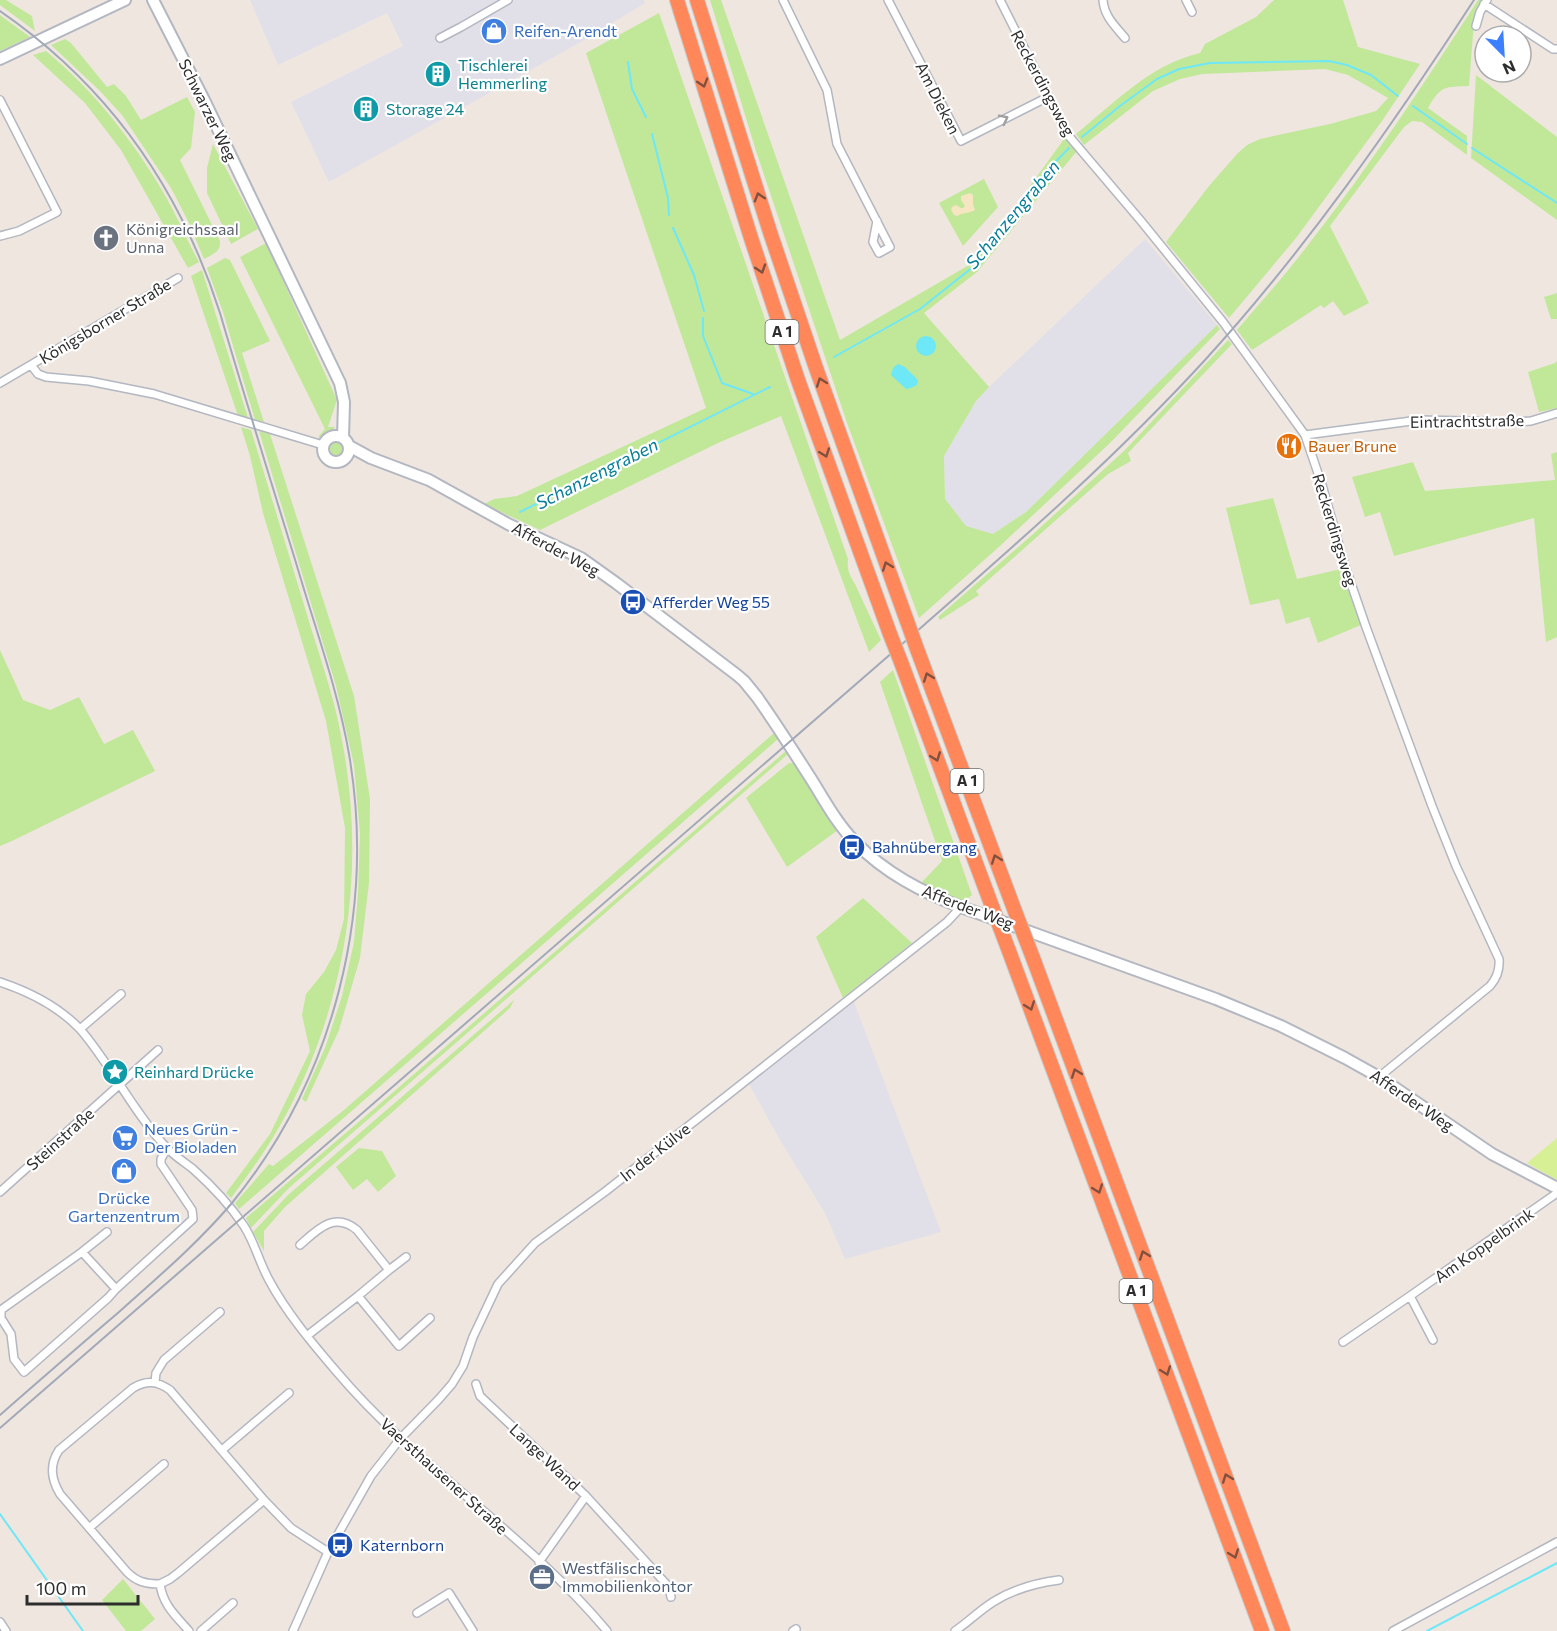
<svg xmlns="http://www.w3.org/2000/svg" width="1557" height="1631" font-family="Commissioner,sans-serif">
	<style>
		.industrial { fill: #e1e0e8 }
		.green { fill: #c1e899 }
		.sand { fill: #f5e5c1 }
		.pitch { fill: #d8f095 }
		.water { fill: #6ee7f6 }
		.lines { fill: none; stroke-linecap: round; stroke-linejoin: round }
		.stream { stroke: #6ee7f6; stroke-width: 2 }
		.street-casing { stroke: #b3b7c1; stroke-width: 10 }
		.secondary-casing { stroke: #b3b7c1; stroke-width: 14 }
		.highway-casing { stroke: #c8c8c8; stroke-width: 16 }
		.street { stroke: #fff; stroke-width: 7 }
		.secondary { stroke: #fff; stroke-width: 10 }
		.highway { stroke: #ff875a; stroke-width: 14 }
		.rail { stroke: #a1a8b8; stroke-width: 2 }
		.highway-bridge-casing { stroke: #c8c8c8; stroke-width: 16; stroke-linecap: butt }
		.highway-bridge { stroke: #ff875a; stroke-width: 14 }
		.oneway { stroke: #81513f }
		.oneway2 { stroke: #a0a0a0 }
		.labels { text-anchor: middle; stroke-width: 4.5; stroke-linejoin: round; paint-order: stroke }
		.shield { fill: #fff; stroke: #6c6c6c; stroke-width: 1.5 }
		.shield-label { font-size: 15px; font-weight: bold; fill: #2d2d2d }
		.shop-label { font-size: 16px; fill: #366cbe; stroke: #fff; text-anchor: start }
		.culture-label { font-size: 16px; fill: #0d838f; stroke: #fff; text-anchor: start }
		.street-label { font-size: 16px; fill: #2d2d2d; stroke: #fff }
		.worship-label { font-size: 16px; fill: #5b616d; stroke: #fff; text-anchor: start }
		.food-label { font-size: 16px; fill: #c56008; stroke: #fff; text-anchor: start }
		.transit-label { font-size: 16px; fill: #164399; stroke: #fff; text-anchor: start }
		.service-label { font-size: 16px; fill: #4e5e75; stroke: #fff; text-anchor: start }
		.water-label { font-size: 18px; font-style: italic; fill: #077e99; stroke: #fff }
	</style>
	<rect width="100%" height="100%" fill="#efe6df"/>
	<path class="industrial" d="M250,0H644L645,3L581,42L329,182L291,102L403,46L387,13L278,65Z
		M1145,239L1217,325L1026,512L993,534L966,526L945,499L944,456L976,401L989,387Z
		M854,1002L941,1232L845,1259L825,1213L780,1140L748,1082Z"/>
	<path class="green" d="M0,0H6L32,16L35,31L0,5Z
		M710,0H721L840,340L976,261L1064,139L1067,140L1077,151L977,272L924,313L989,387L976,401L944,456L945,499L966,526L993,534L1026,512L1217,325L1220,329L1110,443L1001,545L919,618L847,423L806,300L756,151Z
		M1274,0H1343L1358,47L1420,64L1382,121L1296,238L1229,318L1166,242L1209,186L1237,154L1247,145L1260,139L1330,124L1376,111L1388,98L1348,75L1325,69L1202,74L1180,79L1153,91L1084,145L1076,134C1113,104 1151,64 1200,53L1205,44L1256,17Z
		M1478,0H1484L1476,13L1473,34L1469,86C1445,87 1441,85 1428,108L1467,136V155L1422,122L1412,121L1404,127L1330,226L1369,303L1344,316L1333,301L1324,308L1321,305L1252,350L1237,330C1261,302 1286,274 1308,245C1369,167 1424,84 1478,0Z
		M659,13L848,559C847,569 849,575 855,584L881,640L869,652L781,416L718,443L540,530L484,504L494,499L517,496L706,408L586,53Z
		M0,15L30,37L0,51Z
		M65,39L71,43L107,87L114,84L126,96L141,120L187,97L195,112L191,148L180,160L220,241C221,252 213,254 204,259L188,221L171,188L122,115L100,91L51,45Z
		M46,51C93,90 132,139 163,192C177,215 186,239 199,262L188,268L121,150L85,103L33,55Z
		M1476,75L1557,137V220L1471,158Z
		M213,144L258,229L231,244L207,193V168Z
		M984,179L998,207L963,246L939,203Z
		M266,243L337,400L328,427H335C331,433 325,437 318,437L325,429L240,257Z
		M225,258L230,260L270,341L242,353L264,422L255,420L223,312L207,268Z
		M202,270L248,418L238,416L191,276Z
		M1557,293V319H1551L1544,297Z
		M1228,340L1232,344L1128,453L1131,461L1108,474L976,591L979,595L940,620L938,617L1032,535L1125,450Z
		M1557,361V408L1539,412L1528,372L1555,363Z
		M241,427L251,430C269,489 287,549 305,608C318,652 334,695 342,740C366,865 348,997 288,1111C272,1142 252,1170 231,1198L226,1193L270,1134L310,1051L302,1015L306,994L324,972L336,950L344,919L345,828L326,721L263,513L250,456Z
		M259,431L270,434L354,696L370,799L369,883L360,958L339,1030L306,1102L302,1099L325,1048L342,996L354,942L358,892L360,834L354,765L336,686Z
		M330 449a7 7 0 1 1 14 0a7 7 0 1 1-14 0Z
		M1557,452V637L1546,642L1534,518L1394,556L1380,512L1365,517L1352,477L1413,462L1425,491L1555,480L1551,454Z
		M1273,498L1297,579L1341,569L1361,625L1318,643L1309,617L1286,624L1279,599L1250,605L1226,508Z
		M0,650L23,700L50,710L79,697L104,744L133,730L155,771L12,841L0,846Z
		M893,670L972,895L961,904L922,882L942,861L880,682Z
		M774,733L778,739L524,961L239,1209L235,1203L269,1164L273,1166L344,1110Z
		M786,751L788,754L289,1188L251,1228L246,1218L375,1108Z
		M789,763H795L838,830L787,867L746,798Z
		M863,898L912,943L843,998L816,937Z
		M514,1000L510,1008L285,1207L264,1231V1251L253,1232L288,1195Z
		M359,1148L382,1151L396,1176L378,1192L367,1179L353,1190L336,1167Z
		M123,1579L155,1619L141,1631H126L102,1600Z"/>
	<path class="sand" d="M970,193L973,195V204L975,210C969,214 963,212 957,216L954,215L951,210L952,207L956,205L961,208H963L965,206L961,200V196Z"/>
	<path class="pitch" d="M1557,1138V1180L1527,1163Z"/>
	<path class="water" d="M916 346a10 10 0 1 1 20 0a10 10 0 1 1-20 0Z
		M898,364L905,367L918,380L917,385L911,388L906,389L891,375L893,368Z"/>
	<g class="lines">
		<path class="stream" d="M628,62L632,89L646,117
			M1413,106L1467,144
			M652,134L668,198L669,215
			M1082,137L1120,106L1157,79L1179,69L1210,63L1329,61L1347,65L1371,75L1398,96
			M1472,148L1557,203
			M673,228L694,275L704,311
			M703,318V336L722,383L753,394
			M834,357L920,309L978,263L1041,177L1069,148
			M520,512L770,387
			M0,1514L83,1631
			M1427,1631L1557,1563"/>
		<defs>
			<path id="street" d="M783,0L827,90L837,144L890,247L879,253L873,242L877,221
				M888,0L961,141L1048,97
				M1000,0L1068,135L1141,221L1223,322L1305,435L1322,485L1345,566L1366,627L1432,806L1456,866L1499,959C1500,970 1497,978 1490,986L1379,1077
				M1103,0C1104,16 1115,26 1125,38
				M1186,0L1192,12
				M1484,4L1553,49H1557
				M1476,26L1480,12L1487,0
				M440,38L461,27L508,0
				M0,100L57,212L19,231L0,236
				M31,365L38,374L46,377L89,381L154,394L323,445
				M0,383L178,278
				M1305,435L1419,420L1514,422L1531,421L1557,413
				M0,982C30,992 58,1006 80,1029
				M121,994L80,1029C111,1065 132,1110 165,1146C173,1155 184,1162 193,1169C212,1186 230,1205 244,1226C255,1243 259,1262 269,1280C286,1312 312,1343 336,1371C417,1467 526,1534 607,1631
				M0,1192L158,1050
				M300,1245C317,1230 334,1211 357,1230L389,1270L358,1296L308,1335
				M82,1252L107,1232
				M389,1270L406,1257
				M116,1289L82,1252L1,1310V1318L11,1334L14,1359L24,1372L108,1298L116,1289L193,1219L192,1210L161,1164V1159L167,1148
				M358,1296L399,1346L430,1318
				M1410,1296L1433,1340
				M1343,1342L1410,1296L1557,1193
				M155,1382L156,1373L164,1360L220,1312
				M476,1384L480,1396L586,1496L539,1562
				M222,1450L289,1393
				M586,1496L669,1587L671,1597
				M89,1528L164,1464
				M160,1584L170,1579L178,1573L264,1500
				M417,1613L449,1593L473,1631
				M0,1622L6,1631
				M189,1631C175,1615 163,1605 160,1584C146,1584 137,1582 127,1572L60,1494C51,1479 49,1465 59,1450L133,1388C147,1380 157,1381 170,1390L264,1500L291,1528L328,1552
				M201,1631L233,1603
				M293,1631L328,1552L371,1476L400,1439L439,1399L452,1384L463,1366L473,1337L498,1284L535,1243L606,1191L947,922L961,907
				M793,1631L796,1629
				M955,1631C968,1622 979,1611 993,1602C1012,1590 1036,1583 1059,1580
				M1393,1631L1557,1542"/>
			<path id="secondary" d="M153,0L204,100L340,383L344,402L343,438
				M0,59L125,0
				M323 449a13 13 0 1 1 26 0a13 13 0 1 1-26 0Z
				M349,446L371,458L429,480L508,524L581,558L616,583L737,675L744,681L757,697C777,725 795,754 813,782C826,803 838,825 855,842C885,873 922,892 961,907L1216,999L1281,1026L1345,1058L1379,1077L1492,1154L1557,1188"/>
			<path id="highway" d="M677,0L751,238L798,380L890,634
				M697,0L770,232L816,368L907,621
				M917,649L1016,914
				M901,662L993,909
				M1009,951L1262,1631
				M1033,958L1283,1631"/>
		</defs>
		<use href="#street" class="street-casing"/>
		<use href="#secondary" class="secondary-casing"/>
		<use href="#highway" class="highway-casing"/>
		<use href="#street" class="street"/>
		<use href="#secondary" class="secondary"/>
		<use href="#highway" class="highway"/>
		<path class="rail" d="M0,11C109,86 180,188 220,313C245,398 271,482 297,566C315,628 338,690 349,754C376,912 334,1078 232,1203C198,1243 158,1277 119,1312C79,1346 40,1380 0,1415
			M0,1428L924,625C1021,540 1117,456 1205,360C1306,249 1392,126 1474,0"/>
		<defs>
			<path id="highway-bridge" d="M907,621L917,649
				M890,634L901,662
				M993,909L1009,951
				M1016,914L1033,958"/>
		</defs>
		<use href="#highway-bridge" class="highway-bridge-casing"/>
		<use href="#highway-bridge" class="highway-bridge"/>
	</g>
	<defs><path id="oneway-chevron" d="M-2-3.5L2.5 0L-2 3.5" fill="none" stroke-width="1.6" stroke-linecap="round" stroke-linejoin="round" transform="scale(1.5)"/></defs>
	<g class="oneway">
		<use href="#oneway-chevron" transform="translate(703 83) rotate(73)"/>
		<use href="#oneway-chevron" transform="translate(759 197) rotate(-107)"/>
		<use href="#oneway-chevron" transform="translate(761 269) rotate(72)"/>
		<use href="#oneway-chevron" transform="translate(821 382) rotate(-110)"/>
		<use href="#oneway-chevron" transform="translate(825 453) rotate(70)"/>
		<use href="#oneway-chevron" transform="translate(887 566) rotate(-110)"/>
		<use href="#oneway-chevron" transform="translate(928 677) rotate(-110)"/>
		<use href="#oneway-chevron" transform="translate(936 757) rotate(69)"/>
		<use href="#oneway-chevron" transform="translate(996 859) rotate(-110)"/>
		<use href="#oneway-chevron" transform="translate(1030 1006) rotate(70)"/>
		<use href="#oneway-chevron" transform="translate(1076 1073) rotate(-110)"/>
		<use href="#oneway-chevron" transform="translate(1098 1189) rotate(70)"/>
		<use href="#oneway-chevron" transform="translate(1144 1255) rotate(-110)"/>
		<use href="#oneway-chevron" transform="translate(1166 1371) rotate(70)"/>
		<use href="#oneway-chevron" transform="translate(1227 1478) rotate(-110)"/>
		<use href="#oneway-chevron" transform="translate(1234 1554) rotate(70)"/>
	</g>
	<use class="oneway2" href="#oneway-chevron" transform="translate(1004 119) rotate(-27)"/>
	<defs>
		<symbol id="shop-disc" viewBox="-11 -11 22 22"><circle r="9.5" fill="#3f7fe0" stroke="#fff"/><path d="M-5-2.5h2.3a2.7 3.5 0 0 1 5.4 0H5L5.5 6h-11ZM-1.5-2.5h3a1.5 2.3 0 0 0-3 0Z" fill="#fff"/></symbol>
		<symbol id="building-disc" viewBox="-11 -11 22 22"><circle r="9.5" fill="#0f9aa8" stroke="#fff"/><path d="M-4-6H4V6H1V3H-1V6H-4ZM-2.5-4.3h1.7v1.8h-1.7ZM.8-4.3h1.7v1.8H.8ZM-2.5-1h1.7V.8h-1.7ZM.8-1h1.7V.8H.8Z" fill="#fff"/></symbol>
		<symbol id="church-disc" viewBox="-11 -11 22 22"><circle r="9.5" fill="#6b7280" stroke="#fff"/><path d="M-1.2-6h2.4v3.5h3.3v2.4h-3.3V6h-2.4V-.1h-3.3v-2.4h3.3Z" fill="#fff"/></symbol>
		<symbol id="restaurant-disc" viewBox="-11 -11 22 22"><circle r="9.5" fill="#e8710a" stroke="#fff"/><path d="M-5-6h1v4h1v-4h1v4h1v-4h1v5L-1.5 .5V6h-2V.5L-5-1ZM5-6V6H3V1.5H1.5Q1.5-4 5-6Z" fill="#fff"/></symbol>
		<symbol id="bus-disc" viewBox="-11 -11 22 22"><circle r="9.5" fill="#1a4fb4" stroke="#fff"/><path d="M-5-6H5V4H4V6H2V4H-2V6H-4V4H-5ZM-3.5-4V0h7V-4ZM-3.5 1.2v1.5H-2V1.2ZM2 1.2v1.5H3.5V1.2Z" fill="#fff"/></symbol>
		<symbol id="sight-disc" viewBox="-11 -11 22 22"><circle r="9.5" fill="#0f9aa8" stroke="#fff"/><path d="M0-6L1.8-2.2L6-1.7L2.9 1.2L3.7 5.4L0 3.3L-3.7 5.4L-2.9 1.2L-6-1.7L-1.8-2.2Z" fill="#fff"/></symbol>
		<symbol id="supermarket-disc" viewBox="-11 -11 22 22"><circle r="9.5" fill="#3f7fe0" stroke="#fff"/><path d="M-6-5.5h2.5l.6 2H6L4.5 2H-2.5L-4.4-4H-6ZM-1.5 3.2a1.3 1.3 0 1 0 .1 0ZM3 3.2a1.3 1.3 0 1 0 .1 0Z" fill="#fff"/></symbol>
		<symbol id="office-disc" viewBox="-11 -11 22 22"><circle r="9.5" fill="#5c6f8a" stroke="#fff"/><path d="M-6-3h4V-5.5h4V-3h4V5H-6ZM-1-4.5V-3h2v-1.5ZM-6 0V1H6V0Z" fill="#fff"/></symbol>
	</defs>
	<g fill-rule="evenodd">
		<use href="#shop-disc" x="479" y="16" width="30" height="30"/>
		<use href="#building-disc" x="423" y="59" width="30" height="30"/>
		<use href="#building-disc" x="351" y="94" width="30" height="30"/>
		<use href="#church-disc" x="91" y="223" width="30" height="30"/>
		<use href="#restaurant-disc" x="1274" y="431" width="30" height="30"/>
		<use href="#bus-disc" x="618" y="587" width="30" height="30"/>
		<use href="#bus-disc" x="837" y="832" width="30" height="30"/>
		<use href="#sight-disc" x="100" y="1057" width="30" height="30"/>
		<use href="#supermarket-disc" x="110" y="1123" width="30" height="30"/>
		<use href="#shop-disc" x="109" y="1156" width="30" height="30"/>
		<use href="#bus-disc" x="325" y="1530" width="30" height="30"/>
		<use href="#office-disc" x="527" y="1562" width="30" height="30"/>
	</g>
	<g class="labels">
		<g class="shield">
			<rect x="765.5" y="320" width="33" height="24" rx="4.5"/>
			<rect x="950.5" y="769" width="33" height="24" rx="4.5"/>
			<rect x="1119.5" y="1279" width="33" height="24" rx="4.5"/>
		</g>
		<g class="shield-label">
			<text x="782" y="337">A 1</text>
			<text x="967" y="786">A 1</text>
			<text x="1136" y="1296">A 1</text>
		</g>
		<g class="shop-label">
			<text x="514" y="37">Reifen-Arendt</text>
			<text x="144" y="1135">Neues Grün -<tspan x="144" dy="18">Der Bioladen</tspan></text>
			<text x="124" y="1204" text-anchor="middle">Drücke<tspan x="124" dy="18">Gartenzentrum</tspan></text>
		</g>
		<g class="culture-label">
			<text x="458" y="71">Tischlerei<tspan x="458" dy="18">Hemmerling</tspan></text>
			<text x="386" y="115">Storage 24</text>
			<text x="134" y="1078">Reinhard Drücke</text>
		</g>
		<g class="street-label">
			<text transform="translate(1043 83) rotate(62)" y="6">Reckerdingsweg</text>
			<text transform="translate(938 98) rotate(63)" y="6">Am Dieken</text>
			<text transform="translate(208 110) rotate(64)" y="6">Schwarzer Weg</text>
			<text transform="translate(105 321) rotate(-31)" y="6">Königsborner Straße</text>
			<text transform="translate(1467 421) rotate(-1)" y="6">Eintrachtstraße</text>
			<text transform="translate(1335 530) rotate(73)" y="6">Reckerdingsweg</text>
			<text transform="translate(556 549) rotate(28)" y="6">Afferder Weg</text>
			<text transform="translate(968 907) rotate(21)" y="6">Afferder Weg</text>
			<text transform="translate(1412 1100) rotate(34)" y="6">Afferder Weg</text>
			<text transform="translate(60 1139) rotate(-42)" y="6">Steinstraße</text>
			<text transform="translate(655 1152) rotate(-38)" y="6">In der Külve</text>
			<text transform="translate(1484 1245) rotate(-35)" y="6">Am Koppelbrink</text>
			<text transform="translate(545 1457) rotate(43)" y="6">Lange Wand</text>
			<text transform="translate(444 1476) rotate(42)" y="6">Vaersthausener Straße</text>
		</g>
		<g class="worship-label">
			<text x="126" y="235">Königreichssaal<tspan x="126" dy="18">Unna</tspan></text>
		</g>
		<g class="food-label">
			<text x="1308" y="452">Bauer Brune</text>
		</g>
		<g class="transit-label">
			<text x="652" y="608">Afferder Weg 55</text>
			<text x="872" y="853">Bahnübergang</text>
			<text x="360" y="1551">Katernborn</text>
		</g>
		<g class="service-label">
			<text x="562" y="1574">Westfälisches<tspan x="562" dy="18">Immobilienkontor</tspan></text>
		</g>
		<g class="water-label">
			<text transform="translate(1013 215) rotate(-50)" y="6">Schanzengraben</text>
			<text transform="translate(597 474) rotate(-27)" y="6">Schanzengraben</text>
		</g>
	</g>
	<g transform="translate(1503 54) rotate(156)"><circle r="28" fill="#ffffff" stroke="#ababab" stroke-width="1.5"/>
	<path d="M0-4.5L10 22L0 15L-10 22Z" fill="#3c80ff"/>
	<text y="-9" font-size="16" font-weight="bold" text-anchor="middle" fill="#2d2d2d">N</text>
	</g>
	<path d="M27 1595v9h111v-9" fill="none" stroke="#2d2d2d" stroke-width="3"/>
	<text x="36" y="1595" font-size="18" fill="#2d2d2d" stroke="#ffffff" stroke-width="4.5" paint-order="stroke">100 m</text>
</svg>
